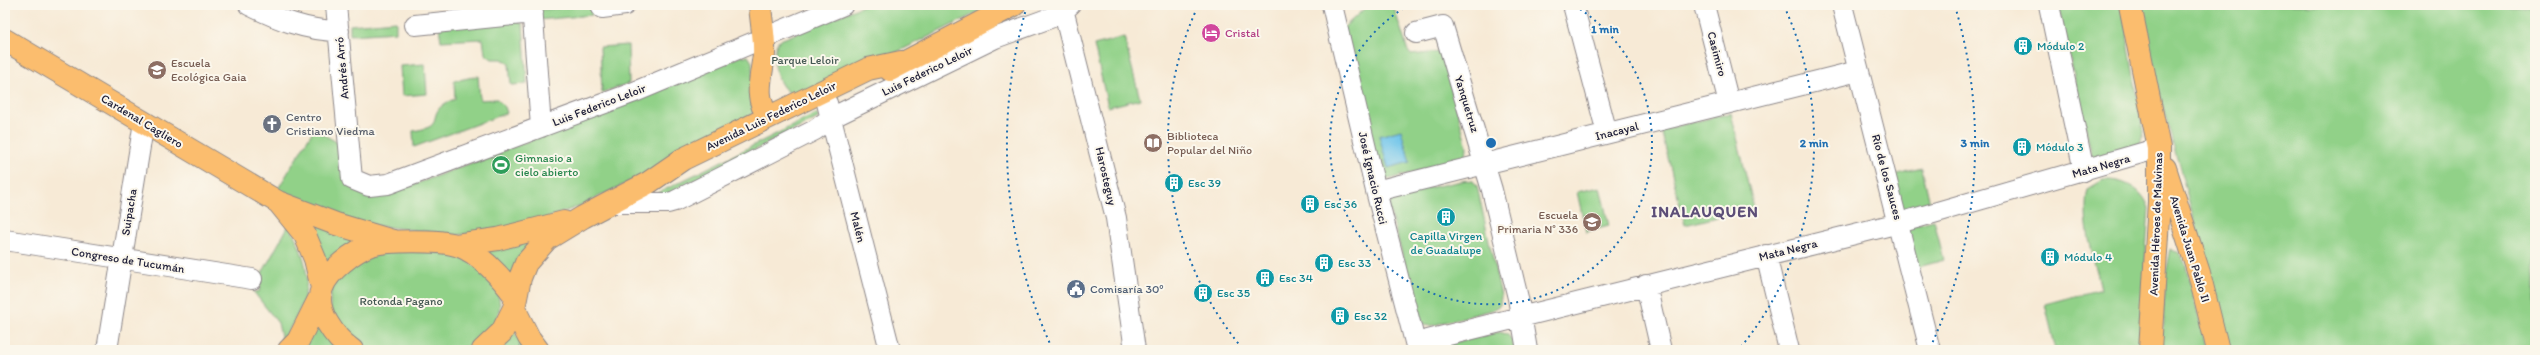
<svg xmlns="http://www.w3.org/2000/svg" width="2540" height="355" font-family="Itim,sans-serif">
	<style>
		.green { fill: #91d188; stroke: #5a7a62 }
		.water { fill: #6dc4ea; stroke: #487392 }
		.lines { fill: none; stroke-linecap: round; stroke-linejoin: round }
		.minor-casing { stroke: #8c8688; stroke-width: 22 }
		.major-casing { stroke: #8c8688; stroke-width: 24 }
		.minor { stroke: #fff; stroke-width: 20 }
		.major { stroke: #fbbd6e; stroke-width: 22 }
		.ring { fill: none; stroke: #1f6fb2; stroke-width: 2; stroke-dasharray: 2 4 }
		.labels { text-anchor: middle; stroke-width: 4; stroke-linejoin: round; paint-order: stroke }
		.hotel-label { font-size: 12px; fill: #b23c85; stroke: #fbf7ec; text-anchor: start }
		.culture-label { font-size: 12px; fill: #0d838f; stroke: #fbf7ec; text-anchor: start }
		.street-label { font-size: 12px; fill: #22223b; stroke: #fbf7ec }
		.park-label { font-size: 12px; fill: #435752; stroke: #fbf7ec }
		.education-label { font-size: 12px; fill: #785e54; stroke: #fbf7ec; text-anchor: start }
		.worship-label { font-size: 12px; fill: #5b616d; stroke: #fbf7ec; text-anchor: start }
		.leisure-label { font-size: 12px; fill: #27864d; stroke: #fbf7ec; text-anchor: start }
		.service-label { font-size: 12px; fill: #4e5e75; stroke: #fbf7ec; text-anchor: start }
		.district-label { font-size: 16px; font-weight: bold; letter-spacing: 1px; fill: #5c4e78; stroke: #fbf7ec }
		.centre { fill: #1f6fb2; stroke: #fbf7ec; stroke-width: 2 }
		.ring-label { font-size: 12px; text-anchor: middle; font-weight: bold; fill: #1f6fb2; stroke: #fbf7ec; stroke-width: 4; stroke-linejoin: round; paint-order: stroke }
	</style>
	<rect width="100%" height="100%" fill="#fbf7ec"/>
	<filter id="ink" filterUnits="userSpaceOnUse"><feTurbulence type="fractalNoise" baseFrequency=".025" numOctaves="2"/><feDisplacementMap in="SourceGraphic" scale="8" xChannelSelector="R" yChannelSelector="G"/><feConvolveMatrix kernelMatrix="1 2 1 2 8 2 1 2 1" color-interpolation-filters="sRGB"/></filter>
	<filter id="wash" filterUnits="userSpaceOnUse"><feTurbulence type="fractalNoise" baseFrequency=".012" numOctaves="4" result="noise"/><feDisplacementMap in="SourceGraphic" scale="16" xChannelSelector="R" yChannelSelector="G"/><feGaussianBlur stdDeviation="0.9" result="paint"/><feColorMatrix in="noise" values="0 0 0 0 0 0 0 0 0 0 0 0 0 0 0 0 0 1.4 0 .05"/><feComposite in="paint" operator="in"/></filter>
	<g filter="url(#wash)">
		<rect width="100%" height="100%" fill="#f7ead6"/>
		<path class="green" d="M591,5L592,15L538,20L537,10Z
			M865,5H993L885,58L795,95C776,90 770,58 778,41Z
			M1364,5H1393L1408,51L1411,55L1439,52L1443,56L1467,147L1466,156L1458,161L1389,179L1381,178L1342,29L1365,8Z
			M2058,5H2122L2143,132L2140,146L2098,160L2092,156Z
			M2136,5H2535V350H2228C2200,234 2165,121 2136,5Z
			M396,21V32L350,35V25Z
			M515,21L523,24L527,84L511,85L509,64L502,59H492L485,54L483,39L441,41L439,27Z
			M1124,37L1140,99L1108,107L1094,45Z
			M628,45L629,83L602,93L600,47Z
			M741,56H748L752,62L754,108L752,114L656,169L577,207L544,219L504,228L458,235L361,224L275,194L314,129L340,144L344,173L408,187L634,101Z
			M425,64L427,94L402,96L400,66Z
			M478,76L480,100L497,99L505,107L507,113L414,147L413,131C418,130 425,129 429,127C440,122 428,108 455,99L454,81Z
			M1731,113L1754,208L1685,225L1661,130Z
			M816,114L820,117L663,196L650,197Z
			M1922,168L1931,208L1902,215L1893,175Z
			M1467,180L1473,181L1477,186L1501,296L1500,305L1492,310L1430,326L1424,325L1420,319L1389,207L1392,199L1398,194Z
			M2103,180C2123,179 2142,188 2149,208L2139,350H2056L2045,304L2101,289C2094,257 2081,222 2088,189Z
			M1600,187L1609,226L1586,232L1577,192Z
			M308,218L360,237L328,266Z
			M1934,220L1944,260L1915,268L1905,227Z
			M289,225C315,273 312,295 282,341L278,323L253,291L259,292L261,275Z
			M533,236L513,273L509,274L482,247Z
			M2171,248L2179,253L2185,263L2207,350H2161L2166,274Z
			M396,251C414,252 443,251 459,257C468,260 475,266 482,273C517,304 495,334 459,350C443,350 381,353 371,349C347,338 325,320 331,292C333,283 339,273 347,268C361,258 379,254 396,251Z
			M314,326H320L340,350H301Z
			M511,328L527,350H494Z
			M1499,332L1507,334L1512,340L1515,350H1433L1439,346Z"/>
		<path class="water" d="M1401,130L1410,162L1388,168L1379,136Z"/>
	</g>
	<g filter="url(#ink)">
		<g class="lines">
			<defs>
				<path id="minor" d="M249,5C277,19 307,31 339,31
					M336,5L352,179L369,186L388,184L632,93L843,5
					M532,5L541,127
					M1062,5L1116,218L1135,350
					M1332,5L1376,191L1417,350
					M1573,5L1607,133
					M1704,5L1729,103
					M1842,5L1930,350
					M2049,5L2084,171
					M602,8L625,5
					M415,25L533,13
					M1416,33L1443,26L1492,190L1518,298L1527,350
					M827,103L890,350
					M1376,191L1858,71
					M611,203H668L675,201L815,130L831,118L995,38L1050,18L1070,5
					M5,240L252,279
					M1766,255L1789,350
					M1646,285L1661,350
					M1416,343L1899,223L2159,148
					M107,350L144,122"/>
				<path id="major" d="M760,5C761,21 765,39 764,54C762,75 753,99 769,116
					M2130,5L2159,148V202L2150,350
					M5,40L278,202L336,224L393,241
					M890,70L1014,5
					M2165,168L2199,273L2218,350
					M279,203L305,235L315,259L322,288
					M456,245L498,239L564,222
					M514,308L529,338L538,350
					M289,350L298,341L320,297
					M352,350C336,339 313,310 322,288C328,271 354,251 371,245C387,240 440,240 456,245C478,251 502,278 515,296
					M483,350L502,332L514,308L520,278L526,263L547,239L583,217L648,183L683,159L868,69L901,62"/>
			</defs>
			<use href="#minor" class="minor-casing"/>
			<use href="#major" class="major-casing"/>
			<use href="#minor" class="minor"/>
			<use href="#major" class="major"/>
		</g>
	</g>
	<g class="ring">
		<path d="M1575 6A161 161 0 1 1 1407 6"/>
		<path d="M1242 348A323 323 0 0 1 1198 6M1784 6A323 323 0 0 1 1740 348"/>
		<path d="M1052 348A484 484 0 0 1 1027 6M1955 6A484 484 0 0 1 1930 348"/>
	</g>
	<defs>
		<symbol id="hotel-disc" viewBox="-11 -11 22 22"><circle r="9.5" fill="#d1479c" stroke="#fbf7ec"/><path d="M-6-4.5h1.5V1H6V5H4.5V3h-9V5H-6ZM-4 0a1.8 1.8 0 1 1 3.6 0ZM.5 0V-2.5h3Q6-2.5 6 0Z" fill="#fff"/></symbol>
		<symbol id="building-disc" viewBox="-11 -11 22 22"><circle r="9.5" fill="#0f9aa8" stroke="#fbf7ec"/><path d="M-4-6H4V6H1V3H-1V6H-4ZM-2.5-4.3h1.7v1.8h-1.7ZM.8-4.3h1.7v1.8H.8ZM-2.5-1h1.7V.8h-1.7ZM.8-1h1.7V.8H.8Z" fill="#fff"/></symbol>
		<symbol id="school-disc" viewBox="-11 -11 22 22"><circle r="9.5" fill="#8d6e63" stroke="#fbf7ec"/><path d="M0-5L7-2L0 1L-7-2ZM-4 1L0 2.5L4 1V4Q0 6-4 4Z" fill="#fff"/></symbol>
		<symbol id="church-disc" viewBox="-11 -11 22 22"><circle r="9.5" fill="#6b7280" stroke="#fbf7ec"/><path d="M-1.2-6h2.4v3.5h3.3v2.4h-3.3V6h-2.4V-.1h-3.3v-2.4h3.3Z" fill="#fff"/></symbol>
		<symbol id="library-disc" viewBox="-11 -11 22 22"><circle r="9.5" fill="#8d6e63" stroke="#fbf7ec"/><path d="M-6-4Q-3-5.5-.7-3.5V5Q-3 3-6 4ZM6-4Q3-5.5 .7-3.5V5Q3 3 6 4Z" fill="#fff"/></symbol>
		<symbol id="stadium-disc" viewBox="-11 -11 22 22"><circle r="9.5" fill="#2e9e5b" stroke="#fbf7ec"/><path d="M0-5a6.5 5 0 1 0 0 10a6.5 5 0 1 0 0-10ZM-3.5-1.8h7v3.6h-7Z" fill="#fff"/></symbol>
		<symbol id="civic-disc" viewBox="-11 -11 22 22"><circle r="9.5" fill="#5c6f8a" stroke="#fbf7ec"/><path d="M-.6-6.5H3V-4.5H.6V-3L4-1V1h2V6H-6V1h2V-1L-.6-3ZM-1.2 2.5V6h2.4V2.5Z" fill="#fff"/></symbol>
	</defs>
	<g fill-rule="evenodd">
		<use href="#hotel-disc" x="1200" y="22" width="22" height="22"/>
		<use href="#building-disc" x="2012" y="35" width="22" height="22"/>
		<use href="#school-disc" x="146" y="59" width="22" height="22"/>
		<use href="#church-disc" x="261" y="113" width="22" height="22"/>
		<use href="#library-disc" x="1142" y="132" width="22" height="22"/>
		<use href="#building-disc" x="2011" y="136" width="22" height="22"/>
		<use href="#stadium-disc" x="490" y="154" width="22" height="22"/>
		<use href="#building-disc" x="1163" y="172" width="22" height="22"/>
		<use href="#building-disc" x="1299" y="193" width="22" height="22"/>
		<use href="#building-disc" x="1435" y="206" width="22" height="22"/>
		<use href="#school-disc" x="1581" y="211" width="22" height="22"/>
		<use href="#building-disc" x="2039" y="246" width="22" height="22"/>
		<use href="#building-disc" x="1313" y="252" width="22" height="22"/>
		<use href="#building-disc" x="1254" y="267" width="22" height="22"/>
		<use href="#civic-disc" x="1065" y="278" width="22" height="22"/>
		<use href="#building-disc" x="1192" y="282" width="22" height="22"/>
		<use href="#building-disc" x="1329" y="305" width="22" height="22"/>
	</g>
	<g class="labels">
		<g class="hotel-label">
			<text x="1225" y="37">Cristal</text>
		</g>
		<g class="culture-label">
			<text x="2037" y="50">Módulo 2</text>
			<text x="2036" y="151">Módulo 3</text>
			<text x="1188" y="187">Esc 39</text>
			<text x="1324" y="208">Esc 36</text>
			<text x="1446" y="240" text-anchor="middle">Capilla Virgen<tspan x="1446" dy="14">de Guadalupe</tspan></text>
			<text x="2064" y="261">Módulo 4</text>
			<text x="1338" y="267">Esc 33</text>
			<text x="1279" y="282">Esc 34</text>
			<text x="1217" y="297">Esc 35</text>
			<text x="1354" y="320">Esc 32</text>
		</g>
		<g class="street-label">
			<text transform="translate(1717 54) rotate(75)" y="4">Casimiro</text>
			<text transform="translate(342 68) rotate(-95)" y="4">Andrés Arró</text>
			<text transform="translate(927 71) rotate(-26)" y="4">Luis Federico Leloir</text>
			<text transform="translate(1467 104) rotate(73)" y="4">Yanquetruz</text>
			<text transform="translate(599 105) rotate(-21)" y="4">Luis Federico Leloir</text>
			<text transform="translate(771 116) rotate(-26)" y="4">Avenida Luis Federico Leloir</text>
			<text transform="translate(142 121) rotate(31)" y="4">Cardenal Cagliero</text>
			<text transform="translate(1617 131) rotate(-14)" y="4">Inacayal</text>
			<text transform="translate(2101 166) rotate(-16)" y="4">Mata Negra</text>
			<text transform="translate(1106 176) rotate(77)" y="4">Harosteguy</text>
			<text transform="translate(1887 177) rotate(75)" y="4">Río de los Sauces</text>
			<text transform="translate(1373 178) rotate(77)" y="4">José Ignacio Rucci</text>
			<text transform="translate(129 212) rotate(-81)" y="4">Suipacha</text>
			<text transform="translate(2156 224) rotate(-88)" y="4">Avenida Héroes de Malvinas</text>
			<text transform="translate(858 227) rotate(76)" y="4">Malén</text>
			<text transform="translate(2190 249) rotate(73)" y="4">Avenida Juan Pablo II</text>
			<text transform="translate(1788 250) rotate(-14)" y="4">Mata Negra</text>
			<text transform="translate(128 260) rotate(9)" y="4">Congreso de Tucumán</text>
		</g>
		<g class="park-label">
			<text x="805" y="64">Parque Leloir</text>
			<text x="401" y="305">Rotonda Pagano</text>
		</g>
		<g class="education-label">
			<text x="171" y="67">Escuela<tspan x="171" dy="14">Ecológica Gaia</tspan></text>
			<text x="1167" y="140">Biblioteca<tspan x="1167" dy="14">Popular del Niño</tspan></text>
			<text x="1578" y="219" text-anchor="end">Escuela<tspan x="1578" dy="14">Primaria N° 336</tspan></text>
		</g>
		<g class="worship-label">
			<text x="286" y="121">Centro<tspan x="286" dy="14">Cristiano Viedma</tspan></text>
		</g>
		<g class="leisure-label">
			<text x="515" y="162">Gimnasio a<tspan x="515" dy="14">cielo abierto</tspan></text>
		</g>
		<g class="service-label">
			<text x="1090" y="293">Comisaría 30º</text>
		</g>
		<g class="district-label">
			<text x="1705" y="217">INALAUQUEN</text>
		</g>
	</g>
	<circle cx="1491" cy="143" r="6" class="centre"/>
	<g class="ring-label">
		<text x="1605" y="33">1 min</text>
		<text x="1814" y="147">2 min</text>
		<text x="1975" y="147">3 min</text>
	</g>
	<rect width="2540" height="355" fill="none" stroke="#fbf7ec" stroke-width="20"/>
</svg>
